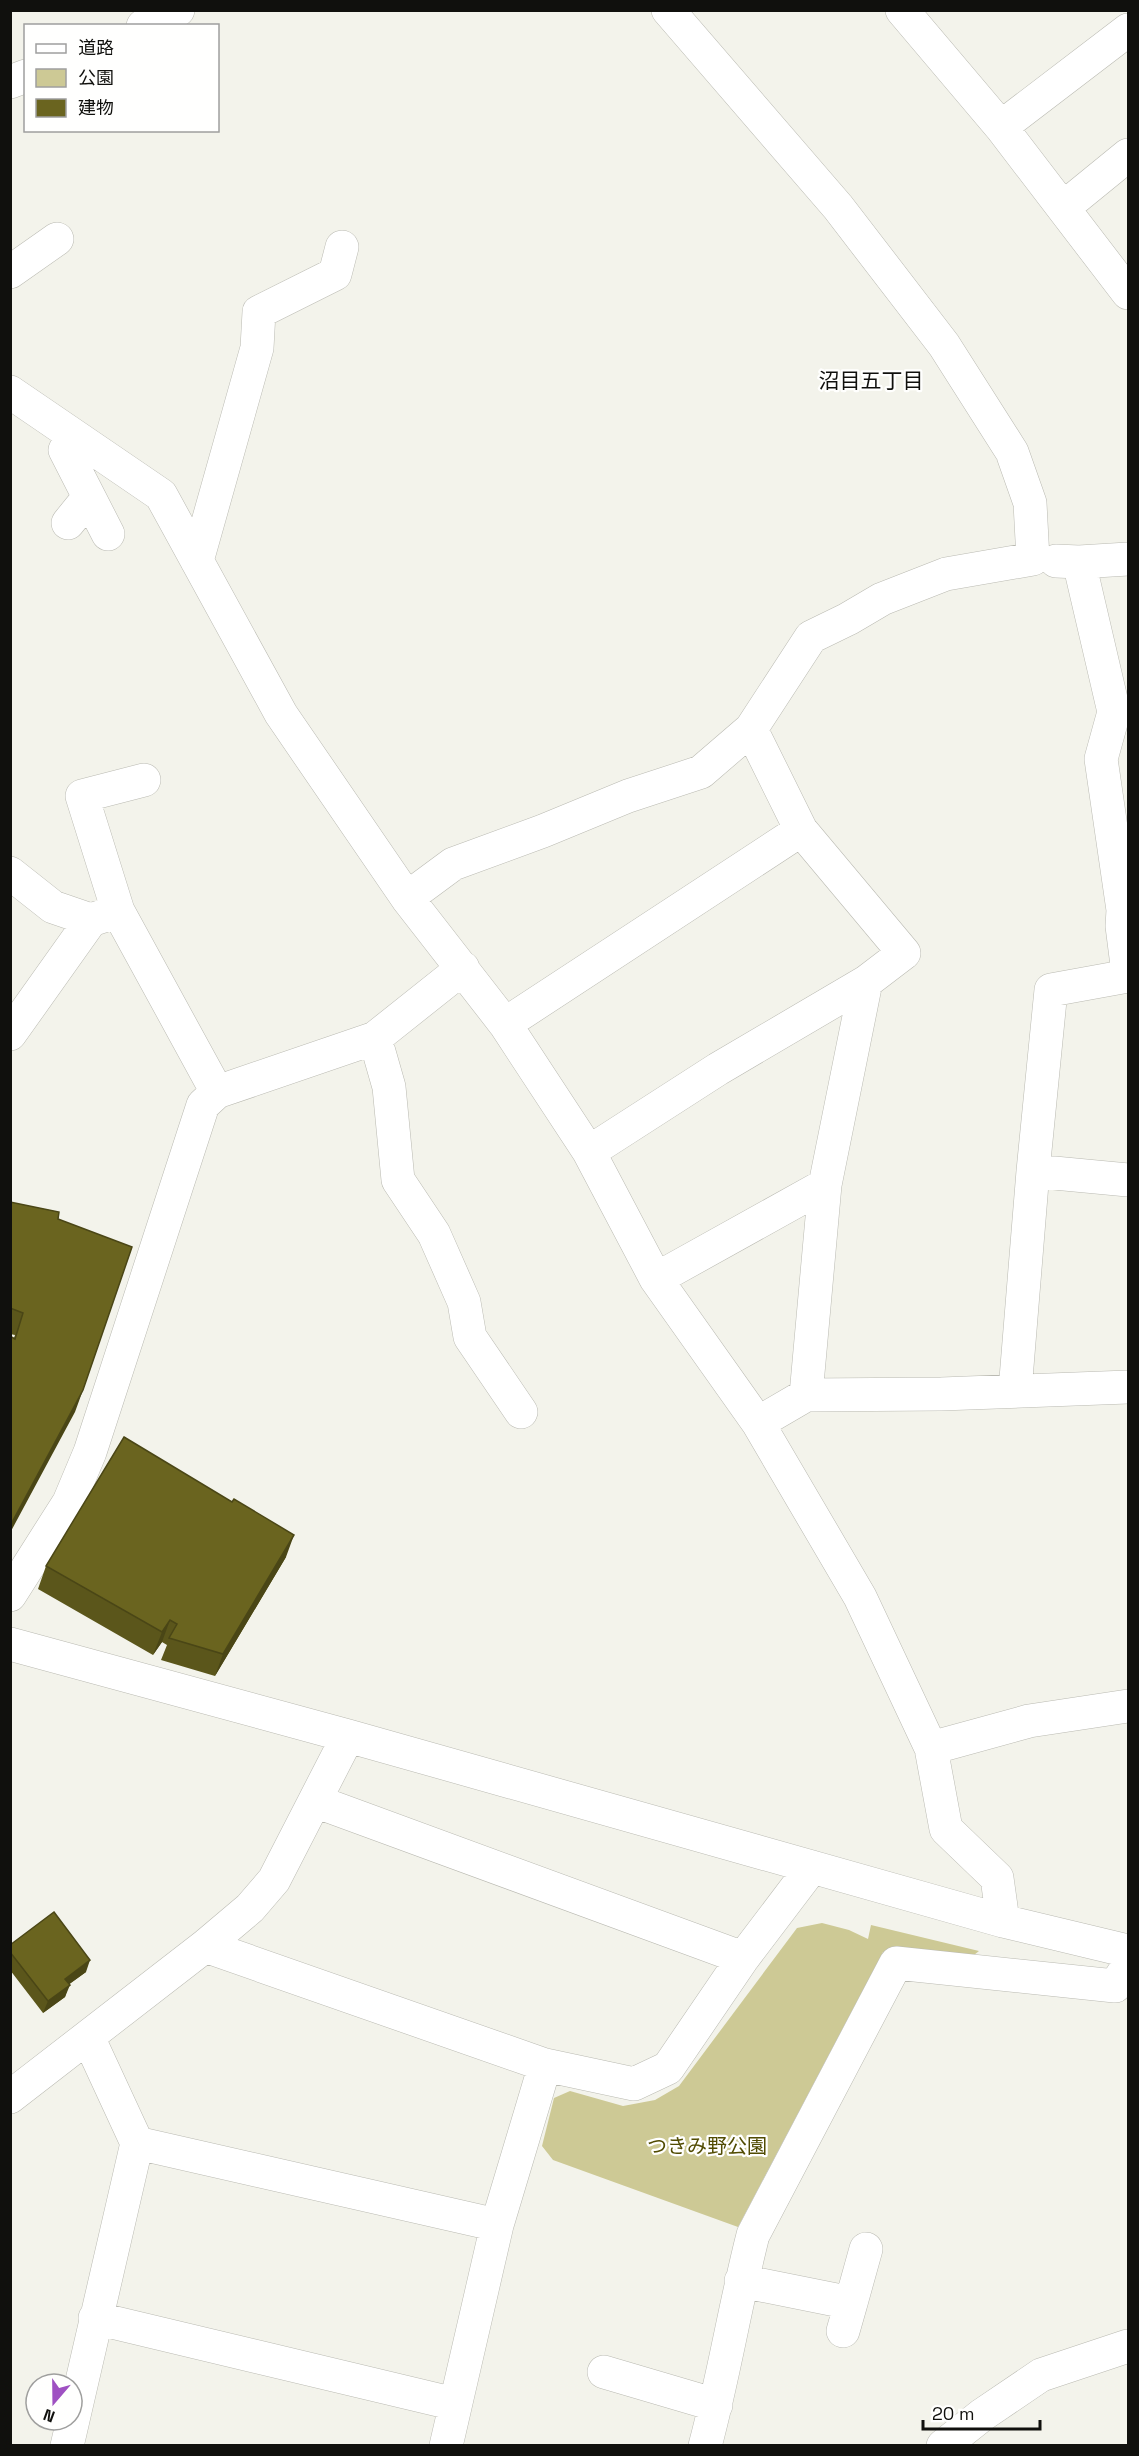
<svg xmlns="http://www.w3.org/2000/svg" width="1139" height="2456" font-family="'Space Grotesk','Noto Sans JP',sans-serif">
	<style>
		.green { fill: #cdc995 }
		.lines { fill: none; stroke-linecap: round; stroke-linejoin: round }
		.minor-casing { stroke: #babab2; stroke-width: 34 }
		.minor { stroke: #fff; stroke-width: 33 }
		.wall { fill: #5b561b }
		.shaded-wall { fill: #4a4616 }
		.building { fill: #6a641f; stroke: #4a4616; stroke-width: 1.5 }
		.labels { text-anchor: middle; stroke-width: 4.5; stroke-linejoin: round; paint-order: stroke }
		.park-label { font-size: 20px; fill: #514b02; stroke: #fffffe }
		.neighbourhood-label { font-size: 21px; fill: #10100d; stroke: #fffffe }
	</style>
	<rect width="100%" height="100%" fill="#f3f3eb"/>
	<path class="green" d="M822,1923L849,1930L868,1939L871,1925L979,1951L974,1955L883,1952L738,2227L553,2160L542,2146L554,2098L570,2091L623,2106L655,2100L679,2086L797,1928Z"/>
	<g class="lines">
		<defs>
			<path id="minor" d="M668,10L838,207L944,345L1012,452L1030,503L1033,559L946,574L882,599L848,619L811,637L751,729L701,772L628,796L543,831L453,864L407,898L505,1024L589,1152L656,1279L758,1423L860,1597L931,1748L946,1829L997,1878L1003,1921
				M902,10L1001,127L1128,293
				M143,26L178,10
				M10,82L26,76
				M1001,127L1128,30
				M1063,208L1128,155
				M10,272L57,239
				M10,392L161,495L281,714L407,898
				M73,435L65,450L108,534
				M68,523L89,497
				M197,561L257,348L259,312L335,274L342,247
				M1056,561L1079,562L1128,559
				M1079,562L1114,712L1101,759L1123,910L1122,926L1128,973
				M751,729L801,830L904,953L866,982L825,1185L806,1395
				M144,780L82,796L118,911L217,1092
				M10,873L53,907L91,920
				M505,1024L801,830
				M10,1034L91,920L118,911
				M375,1038L389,1087L398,1180L434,1234L464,1302L470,1337L521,1412
				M589,1152L718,1069L866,982
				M1033,1171L1128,1180
				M656,1279L825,1185
				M1015,1391L1033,1171L1051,990L1128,976
				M758,1423L806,1395L941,1394L1128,1387
				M10,1595L69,1502L90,1452L203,1105L217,1092L375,1038L463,968
				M10,1644L348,1736L1003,1921L1128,1951
				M931,1748L1029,1721L1128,1706
				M315,1801L743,1958
				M205,1946L250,1908L274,1880L348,1736
				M10,2097L205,1946L545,2065L634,2084L668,2068L743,1958L812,1867
				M137,2143L497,2225
				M741,2281L851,2303L866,2249
				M95,2318L455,2404
				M843,2331L851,2303
				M604,2372L716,2405
				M67,2446L137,2143L88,2037
				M446,2446L497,2225L545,2065
				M705,2446C724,2376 735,2305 753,2235L896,1963L1115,1986L1128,1966
				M943,2446L982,2415L1041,2375L1128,2346"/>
		</defs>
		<use href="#minor" class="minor-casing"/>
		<use href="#minor" class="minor"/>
	</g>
	<path class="wall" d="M10,1202L58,1219L75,1412L14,1338L15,1335L10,1334Z
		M286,1557L215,1676L161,1660L167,1645L162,1642L153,1655L38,1589L46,1566Z
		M10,1945L86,1972L69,1984L65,1997L43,2013L10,1970Z"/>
	<path class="shaded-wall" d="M83,1390L75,1412L10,1533V1526Z
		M294,1535L286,1557L215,1676L223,1654Z
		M170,1620L162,1642L153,1655L162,1632Z
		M90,1960L86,1972L60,1991L65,1979Z
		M70,1985L65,1997L43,2013L48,2001Z"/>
	<path class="building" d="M10,1202L59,1212L58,1219L132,1247L83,1390L10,1526V1336L15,1339L23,1313L10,1308Z
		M124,1437L232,1502L234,1499L294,1535L223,1654L169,1638L177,1624L170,1620L162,1632L46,1566Z
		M54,1912L90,1960L65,1979L70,1985L48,2001L10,1952V1945Z"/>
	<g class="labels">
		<g class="park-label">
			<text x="707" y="2153">つきみ野公園</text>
		</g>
		<g class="neighbourhood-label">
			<text x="871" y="388">沼目五丁目</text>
		</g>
	</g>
	<rect width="1139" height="2456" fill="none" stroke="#10100d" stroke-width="24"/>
	<rect x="24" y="24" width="195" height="108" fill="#fffffe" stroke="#9f9f9e" stroke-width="1.5"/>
	<rect x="36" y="44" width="30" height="9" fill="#ffffff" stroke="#9f9f9e" stroke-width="1.5"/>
	<text x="78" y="54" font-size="18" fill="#10100d">道路</text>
	<rect x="36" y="69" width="30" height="18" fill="#cdc995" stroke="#9f9f9e" stroke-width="1.5"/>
	<text x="78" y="84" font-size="18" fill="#10100d">公園</text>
	<rect x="36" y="99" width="30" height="18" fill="#6a641f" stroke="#9f9f9e" stroke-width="1.5"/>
	<text x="78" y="114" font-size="18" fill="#10100d">建物</text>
	<g transform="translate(54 2402) rotate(200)"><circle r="28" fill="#fffffe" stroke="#9f9f9e" stroke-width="1.5"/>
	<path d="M0-4.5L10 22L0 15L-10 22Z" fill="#9f51c2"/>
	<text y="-9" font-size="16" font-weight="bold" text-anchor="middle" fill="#10100d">N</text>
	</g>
	<path d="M923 2420v9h117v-9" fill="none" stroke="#10100d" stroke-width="3"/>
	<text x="932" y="2420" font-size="18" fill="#10100d" stroke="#fffffe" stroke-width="4.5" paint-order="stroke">20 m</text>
</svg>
